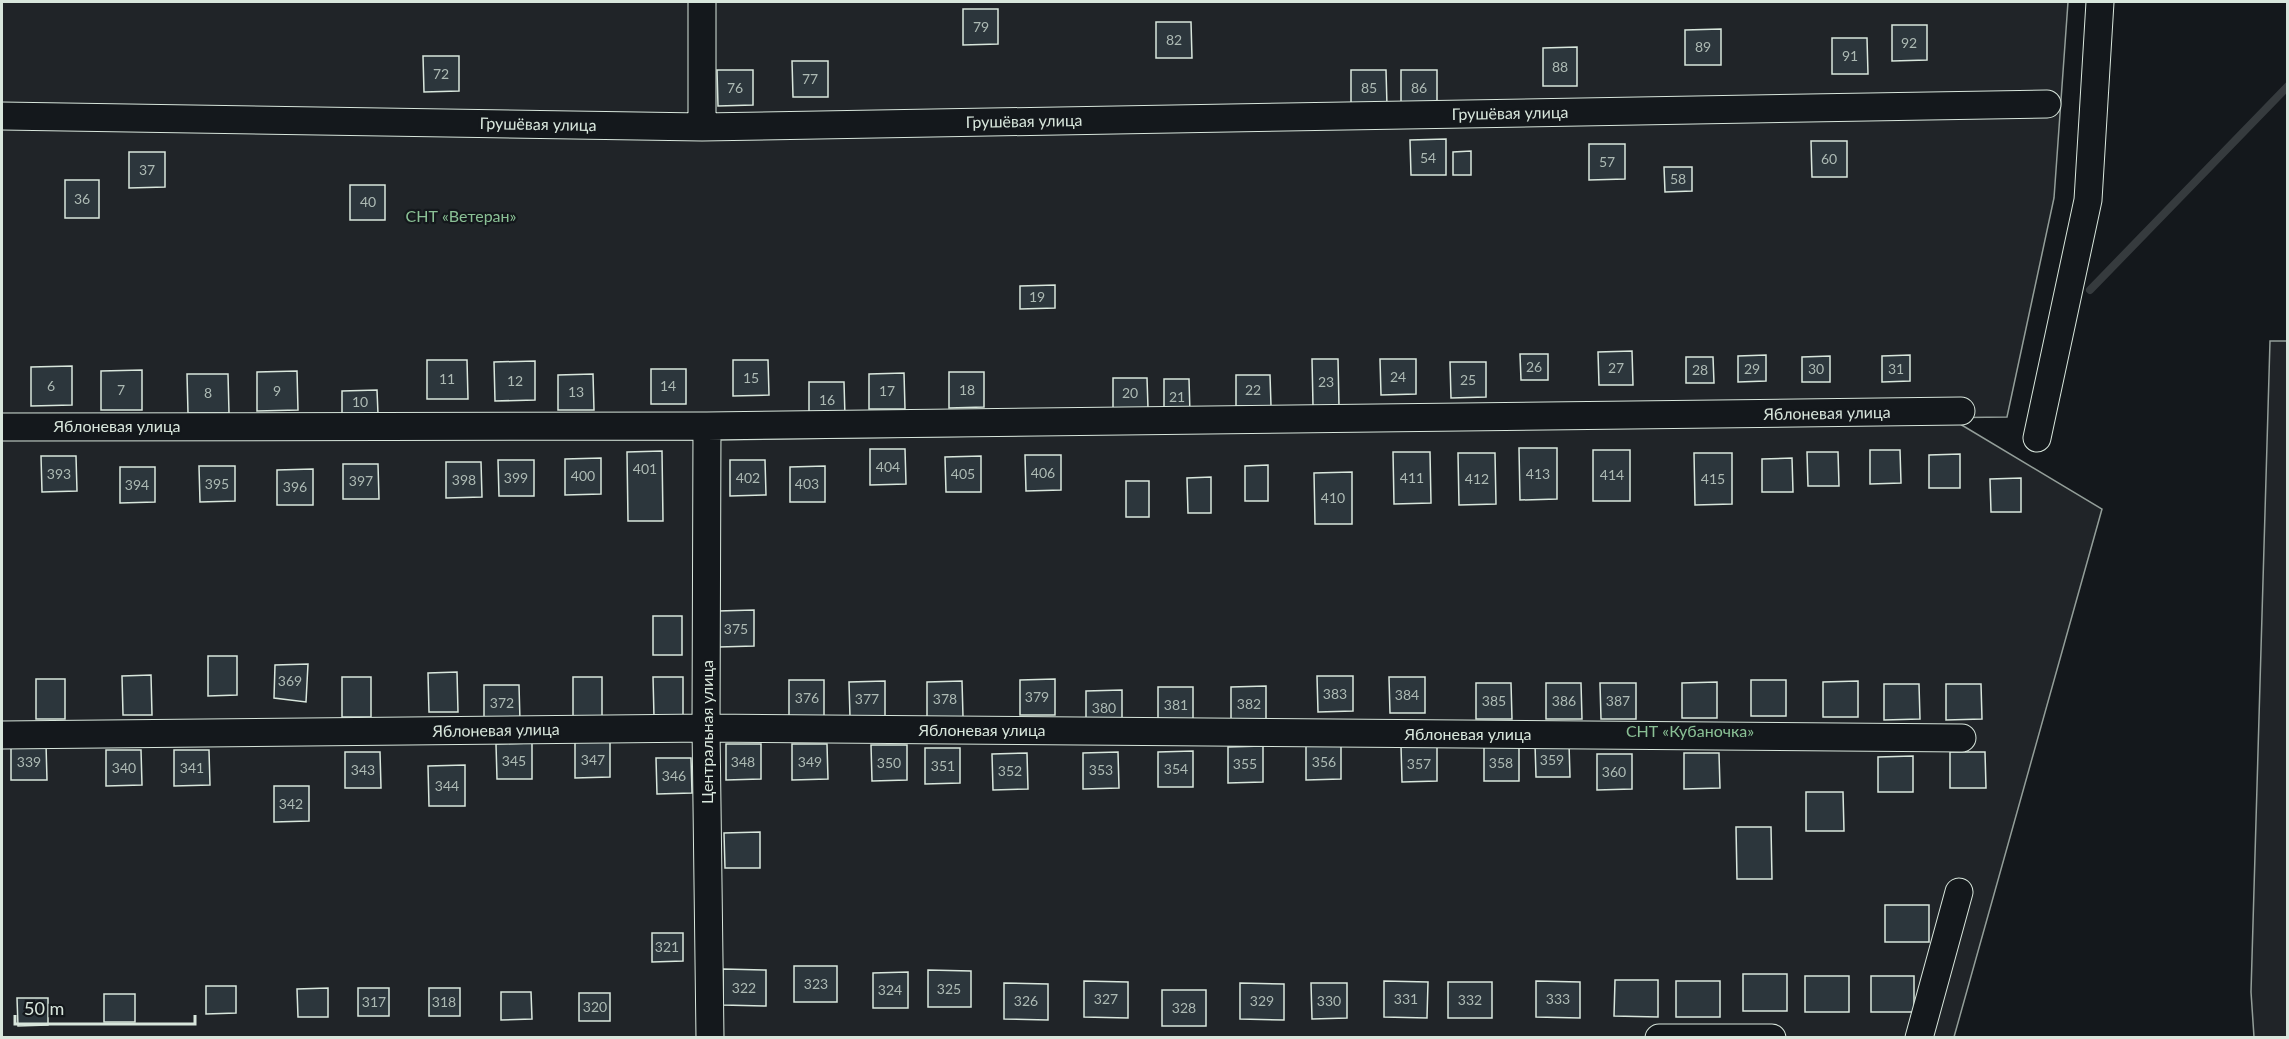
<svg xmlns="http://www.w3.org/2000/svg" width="2289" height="1039" font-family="Lato,sans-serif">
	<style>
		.green { fill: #202428; stroke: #939e99; stroke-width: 1.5 }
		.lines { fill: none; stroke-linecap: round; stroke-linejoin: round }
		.stream { stroke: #363b3e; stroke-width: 8 }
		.building { fill: #2c363c; stroke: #d8e6dc; stroke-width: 1.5 }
		.minor-casing { stroke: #d8e6dc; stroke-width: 29 }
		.minor { stroke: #14181c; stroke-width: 27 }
		.labels { text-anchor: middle; stroke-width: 4.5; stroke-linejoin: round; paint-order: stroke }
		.number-label { font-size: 14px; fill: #adbab4 }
		.street-label { font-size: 16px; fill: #d8e6dc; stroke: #14181c }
		.park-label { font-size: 16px; fill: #8ac095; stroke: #14181c }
	</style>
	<rect width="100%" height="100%" fill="#14181c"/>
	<path class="green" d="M2,2H2068L2054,198L2007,417L710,433H2Z
		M2270,341H2288L2287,1038L2254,1037L2251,992Z
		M1955,421L2102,509L1954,1037L2,1038V437L720,440Z"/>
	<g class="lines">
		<path class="stream" d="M2090,290L2288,86"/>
	</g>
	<path class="building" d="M963,9H998V44L963,45Z
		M1156,22H1191L1192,58H1156Z
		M1892,25H1927V60L1892,61Z
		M1721,29V65H1685V30Z
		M1832,38H1867L1868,74H1832Z
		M1577,47V86H1543V48Z
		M423,56H459V91L424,92Z
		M792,61H828V97H793Z
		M717,70H753V105L718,106Z
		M1351,70H1386L1387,106H1351Z
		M1401,70H1437V105L1401,106Z
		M1446,139V175H1411L1410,140Z
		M1811,141H1847V177H1812Z
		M1589,144H1625V179L1589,180Z
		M1471,151V175H1453V152Z
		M129,152H165V187L129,188Z
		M1664,167H1692V191L1665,192Z
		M65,180H99V218H65Z
		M350,185H385V220H350Z
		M1055,285V308L1020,309V286Z
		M1632,351L1633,385H1599L1598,352Z
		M1520,354H1548V380H1521Z
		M1766,355V381L1738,382V356Z
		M1910,355V381L1882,382V356Z
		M1830,356V382H1802V357Z
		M1686,357H1713L1714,383H1686Z
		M1312,359H1338L1339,406H1313Z
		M1380,359H1416V394L1381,395Z
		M427,360H467L468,399H427Z
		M733,360H768L769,395L733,396Z
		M535,361V400L495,401L494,362Z
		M1450,362H1486V397L1451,398Z
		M72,366V405L31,406V367Z
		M651,369H686V404H651Z
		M142,370V410H101V371Z
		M297,371L298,410L257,411V372Z
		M949,372H984V407L949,408Z
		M904,373L905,409H869V374Z
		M187,374H228L229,413H188Z
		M593,374L594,410H558V375Z
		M1236,375H1270L1271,406H1236Z
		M1113,378H1147L1148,408L1113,409Z
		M1164,379H1189L1190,414H1164Z
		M809,382H844L845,417L809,418Z
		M377,390L378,414H342V391Z
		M1519,448H1557V499L1520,500Z
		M870,449H905L906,484L870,485Z
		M1593,450H1630V501H1593Z
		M1870,450H1900L1901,483L1870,484Z
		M662,451L663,521H628L627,452Z
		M1393,452H1430L1431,503L1394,504Z
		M1807,452H1838L1839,486H1808Z
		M1458,453H1495L1496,504L1459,505Z
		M1694,453H1732V504L1695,505Z
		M1960,454V488H1929V455Z
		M1025,455H1061V490L1026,491Z
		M41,456H76L77,491L42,492Z
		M981,456V492H946L945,457Z
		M601,458V494L565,495V459Z
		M1792,458L1793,492H1762V459Z
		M498,460H534V496H499Z
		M730,460H765L766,495L730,496Z
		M446,462H481L482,497L446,498Z
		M343,464H378L379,499H343Z
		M1268,465V501H1245V466Z
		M199,466H235V501L200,502Z
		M825,466V502H790V467Z
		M120,467H155V502L120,503Z
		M313,469V505H277V470Z
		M1352,472V524H1315L1314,473Z
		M1211,477V513H1188L1187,478Z
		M2021,478V512H1991L1990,479Z
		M1126,481H1149V517H1126Z
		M754,610V646L719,647L718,611Z
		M653,616H682V655H653Z
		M208,656H237V695L208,696Z
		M308,664L306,702L274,698L275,665Z
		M457,672L458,712H429L428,673Z
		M151,675L152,715H123L122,676Z
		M1317,676H1353V711L1318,712Z
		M342,677H371V717H342Z
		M573,677H602V716L573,717Z
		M653,677H683V717H654Z
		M1389,677H1425V713H1390Z
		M36,679H65V719H36Z
		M1055,679V715H1020V680Z
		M789,680H824V716H789Z
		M1751,680H1786V716H1751Z
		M885,681V717H850L849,682Z
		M962,681L963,717H927V682Z
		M1858,681V717H1823V682Z
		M1717,682V718H1682V683Z
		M1476,683H1511L1512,719H1476Z
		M1546,683H1581L1582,719H1546Z
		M1600,683H1636V719H1601Z
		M1884,684H1919L1920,719L1884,720Z
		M1946,684H1981L1982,719L1946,720Z
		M484,685H519L520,721H484Z
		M1266,686V722H1231V687Z
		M1158,687H1193V723H1158Z
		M1122,690V725H1086V691Z
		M575,742H610V777L575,778Z
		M532,743V779H497L496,744Z
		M1569,743L1570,777H1536L1535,744Z
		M46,744L47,780H11V745Z
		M726,744H761V779L726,780Z
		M792,744H827L828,779L792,780Z
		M1306,744H1341V779L1306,780Z
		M871,745H907V780L872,781Z
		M1484,745H1519V781H1484Z
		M1263,746V782L1228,783V747Z
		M1401,746H1437V781L1402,782Z
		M925,748H960V783L925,784Z
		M106,750H141L142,785L106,786Z
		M174,750H209L210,785L174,786Z
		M1193,751V787H1158V752Z
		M345,752H380L381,788H345Z
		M1118,752L1119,788L1083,789V753Z
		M1950,752H1985L1986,788H1950Z
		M1027,753L1028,789L993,790L992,754Z
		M1684,753H1719L1720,788L1684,789Z
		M1597,754H1632V789L1597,790Z
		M1913,756V792H1878V757Z
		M656,758H691L692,793L657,794Z
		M465,765V806H429L428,766Z
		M274,786H309V821L274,822Z
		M1806,792H1843L1844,831H1806Z
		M1736,827H1771L1772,879H1737Z
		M760,832V868H725L724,833Z
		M1885,905H1929V942H1885Z
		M652,933H683V961L652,962Z
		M794,966H837V1002H794Z
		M723,969L766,970V1006L723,1005Z
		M928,970L971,971V1007H928Z
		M908,972V1008H873V973Z
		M1743,974H1787V1011H1743Z
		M1805,976H1849V1012H1805Z
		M1871,976H1914V1012H1871Z
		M1615,980H1658V1017L1614,1016Z
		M1084,981L1128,982V1018L1084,1017Z
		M1384,981L1428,982L1427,1018L1384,1017Z
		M1536,981L1580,982V1018L1536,1017Z
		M1676,981H1720V1017H1676Z
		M1448,982H1492V1018H1448Z
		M1004,983L1048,984V1020L1004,1019Z
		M1240,983L1284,984V1020L1240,1019Z
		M1311,983H1347V1018L1312,1019Z
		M206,986H236V1013L206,1014Z
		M328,988V1017H298L297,989Z
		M358,988H389V1016H358Z
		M429,988H460V1016H429Z
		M1162,990H1206V1026H1162Z
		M501,992H531L532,1019L501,1020Z
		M579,993H610V1021H579Z
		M104,994H135V1022H104Z
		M17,998H48V1025L18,1026Z"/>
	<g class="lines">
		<defs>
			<path id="minor" d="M702,2V127
				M2,116L702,127L2047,104
				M707,426L706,728L710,1038
				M2,427L707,426L1961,411
				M2037,438L2088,200L2100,2
				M2,735L706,728L1962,738
				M1659,1038H1772
				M1919,1038L1959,892"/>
		</defs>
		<use href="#minor" class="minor-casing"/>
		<use href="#minor" class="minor"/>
	</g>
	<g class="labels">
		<g class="number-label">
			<text x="981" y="32">79</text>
			<text x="1174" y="45">82</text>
			<text x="1909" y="48">92</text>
			<text x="1703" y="52">89</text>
			<text x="1850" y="61">91</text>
			<text x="1560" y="72">88</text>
			<text x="441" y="79">72</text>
			<text x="810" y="84">77</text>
			<text x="735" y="93">76</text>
			<text x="1369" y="93">85</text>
			<text x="1419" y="93">86</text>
			<text x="1428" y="163">54</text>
			<text x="1829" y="164">60</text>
			<text x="1607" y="167">57</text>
			<text x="147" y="175">37</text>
			<text x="1678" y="184">58</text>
			<text x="82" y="204">36</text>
			<text x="368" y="207">40</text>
			<text x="1037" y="302">19</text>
			<text x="1534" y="372">26</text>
			<text x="1616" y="373">27</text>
			<text x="1752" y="374">29</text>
			<text x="1816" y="374">30</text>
			<text x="1896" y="374">31</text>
			<text x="1700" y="375">28</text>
			<text x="1398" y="382">24</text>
			<text x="751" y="383">15</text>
			<text x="447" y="384">11</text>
			<text x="1468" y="385">25</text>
			<text x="515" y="386">12</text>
			<text x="1326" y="387">23</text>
			<text x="51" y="391">6</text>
			<text x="668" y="391">14</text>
			<text x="121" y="395">7</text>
			<text x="967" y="395">18</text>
			<text x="1253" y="395">22</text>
			<text x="277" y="396">9</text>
			<text x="887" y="396">17</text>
			<text x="576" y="397">13</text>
			<text x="208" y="398">8</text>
			<text x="1130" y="398">20</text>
			<text x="1177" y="402">21</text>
			<text x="827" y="405">16</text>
			<text x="360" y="407">10</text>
			<text x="888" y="472">404</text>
			<text x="645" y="474">401</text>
			<text x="1043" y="478">406</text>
			<text x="59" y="479">393</text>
			<text x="963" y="479">405</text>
			<text x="1538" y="479">413</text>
			<text x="1612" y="480">414</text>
			<text x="583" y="481">400</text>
			<text x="516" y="483">399</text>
			<text x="748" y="483">402</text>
			<text x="1412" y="483">411</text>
			<text x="1477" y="484">412</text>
			<text x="1713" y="484">415</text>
			<text x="464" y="485">398</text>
			<text x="361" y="486">397</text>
			<text x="217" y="489">395</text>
			<text x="807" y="489">403</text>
			<text x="137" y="490">394</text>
			<text x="295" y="492">396</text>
			<text x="1333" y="503">410</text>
			<text x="736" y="634">375</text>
			<text x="290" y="686">369</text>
			<text x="1335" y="699">383</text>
			<text x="1407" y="700">384</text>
			<text x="1037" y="702">379</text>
			<text x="807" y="703">376</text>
			<text x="867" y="704">377</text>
			<text x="945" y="704">378</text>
			<text x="1494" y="706">385</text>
			<text x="1564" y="706">386</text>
			<text x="1618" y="706">387</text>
			<text x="502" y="708">372</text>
			<text x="1249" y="709">382</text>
			<text x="1176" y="710">381</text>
			<text x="1104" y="713">380</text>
			<text x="593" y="765">347</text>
			<text x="1552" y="765">359</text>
			<text x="514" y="766">345</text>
			<text x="29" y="767">339</text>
			<text x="743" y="767">348</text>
			<text x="810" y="767">349</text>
			<text x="1324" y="767">356</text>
			<text x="889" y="768">350</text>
			<text x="1501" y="768">358</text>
			<text x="1245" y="769">355</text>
			<text x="1419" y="769">357</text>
			<text x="943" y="771">351</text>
			<text x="124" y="773">340</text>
			<text x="192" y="773">341</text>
			<text x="1176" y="774">354</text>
			<text x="363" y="775">343</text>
			<text x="1101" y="775">353</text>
			<text x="1010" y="776">352</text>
			<text x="1614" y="777">360</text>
			<text x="674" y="781">346</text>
			<text x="447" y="791">344</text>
			<text x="291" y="809">342</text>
			<text x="667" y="952">321</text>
			<text x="816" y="989">323</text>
			<text x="744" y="993">322</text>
			<text x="949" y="994">325</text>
			<text x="890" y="995">324</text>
			<text x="1106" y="1004">327</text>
			<text x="1406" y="1004">331</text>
			<text x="1558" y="1004">333</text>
			<text x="1470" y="1005">332</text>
			<text x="1026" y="1006">326</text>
			<text x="1262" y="1006">329</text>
			<text x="1329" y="1006">330</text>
			<text x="374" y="1007">317</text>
			<text x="444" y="1007">318</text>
			<text x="595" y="1012">320</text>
			<text x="1184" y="1013">328</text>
		</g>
		<g class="street-label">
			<text transform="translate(1510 113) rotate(-1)" y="6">Грушёвая улица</text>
			<text transform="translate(1024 121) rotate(-1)" y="6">Грушёвая улица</text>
			<text transform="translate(538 124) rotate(1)" y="6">Грушёвая улица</text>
			<text transform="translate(1827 413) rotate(-1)" y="6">Яблоневая улица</text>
			<text x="117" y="432">Яблоневая улица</text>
			<text transform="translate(496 730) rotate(-1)" y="6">Яблоневая улица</text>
			<text x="982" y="736">Яблоневая улица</text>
			<text transform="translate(707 732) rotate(-90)" y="6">Центральная улица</text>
			<text x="1468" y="740">Яблоневая улица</text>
		</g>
		<g class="park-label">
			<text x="461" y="222">СНТ «Ветеран»</text>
			<text x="1690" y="737">СНТ «Кубаночка»</text>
		</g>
	</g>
	<rect width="2289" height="1039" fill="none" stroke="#d8e6dc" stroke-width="6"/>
	<path d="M15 1015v9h180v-9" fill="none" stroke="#d8e6dc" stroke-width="3"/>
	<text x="24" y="1015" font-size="18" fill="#d8e6dc" stroke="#14181c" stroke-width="4.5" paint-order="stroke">50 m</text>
</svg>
